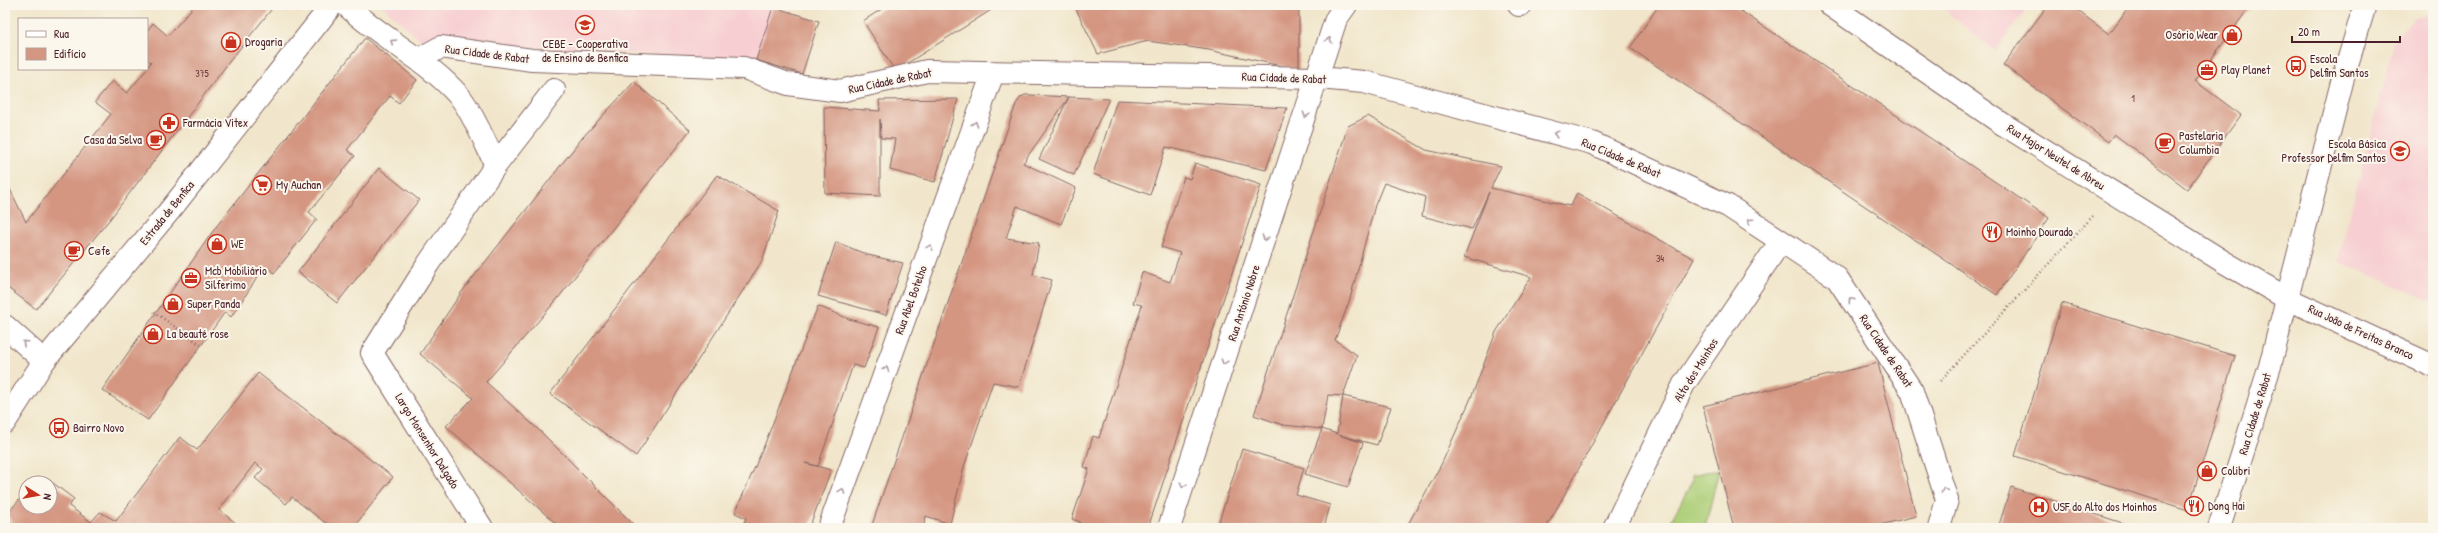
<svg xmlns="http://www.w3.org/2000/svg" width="2438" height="533" font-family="'Patrick Hand',sans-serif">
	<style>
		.built { fill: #f7cfd2 }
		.green { fill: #acce76; stroke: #7b7650 }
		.building { fill: #d49681 }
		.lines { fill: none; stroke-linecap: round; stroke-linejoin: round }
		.minor-casing { stroke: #846563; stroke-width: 24 }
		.tertiary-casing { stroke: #846563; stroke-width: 24 }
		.path { stroke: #846563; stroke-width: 2.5; stroke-dasharray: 1 3; stroke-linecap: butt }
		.minor { stroke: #fff; stroke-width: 22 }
		.tertiary { stroke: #fff; stroke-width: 22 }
		.oneway { stroke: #ae9aa0 }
		.labels { text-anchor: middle; stroke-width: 4; stroke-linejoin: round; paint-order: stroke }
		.number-label { font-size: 10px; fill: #6c3d40 }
		.poi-label { font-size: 12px; fill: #4a1f2b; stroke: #fbf7ec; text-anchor: start }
		.street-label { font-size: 12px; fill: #4a1f2b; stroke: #fbf7ec }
	</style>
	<rect width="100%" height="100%" fill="#fbf7ec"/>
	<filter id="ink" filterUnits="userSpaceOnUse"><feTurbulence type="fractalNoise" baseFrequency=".025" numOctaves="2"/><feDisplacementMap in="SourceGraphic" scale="8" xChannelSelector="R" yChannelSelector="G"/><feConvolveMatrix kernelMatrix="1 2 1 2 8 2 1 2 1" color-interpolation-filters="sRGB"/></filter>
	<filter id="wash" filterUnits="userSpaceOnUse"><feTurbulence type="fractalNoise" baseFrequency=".012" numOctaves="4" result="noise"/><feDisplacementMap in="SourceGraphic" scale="16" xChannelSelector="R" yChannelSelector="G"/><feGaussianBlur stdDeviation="0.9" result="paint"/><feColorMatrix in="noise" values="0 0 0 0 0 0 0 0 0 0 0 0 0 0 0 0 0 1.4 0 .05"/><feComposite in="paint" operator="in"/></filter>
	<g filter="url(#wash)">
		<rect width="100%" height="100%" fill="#f1e6cb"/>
		<path class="built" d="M381,5H774L756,60L424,43Z
			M1939,5H2029L1995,52Z
			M2433,13V302L2338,261L2394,41L2413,19Z"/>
		<path class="green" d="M1717,470L1718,474L1705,528H1667L1693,480L1691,475Z"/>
		<g id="blocks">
			<path class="building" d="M190,5H275L229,62L110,219L36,309L5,286V179L26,222L111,114L95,102L112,81L127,93L147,69L151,62L147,59V31L153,23L168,36L193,7Z
				M888,5H999L895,71L863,21Z
				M1074,5H1299V70L1209,50L1148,41L1098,54Z
				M1659,5H1732L2049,218L1997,295L1630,48Z
				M2048,5H2070L2109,34L2130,5H2251L2195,81L2241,115L2187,189L2114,134L2108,142L2003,65Z
				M773,7L819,21L802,74L756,60Z
				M365,38L417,80L399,103L390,96L347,150L355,156L309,212L317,219L274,273L265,266L231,317L225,312L148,420L102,390L216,227Z
				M634,82L690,130L559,297L486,382L542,433L637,528H561L446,426L473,398L420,354L461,293L583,137Z
				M1025,95H1030L1069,97L1109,99L1074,175L1039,159L1069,97L1023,163L1076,188L1061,224L1017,206L1006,238L1039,243L1033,275L1052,280L1019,387L993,382L963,470L950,524L926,516L923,528H871L1016,104L1021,97Z
				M958,99L935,182L890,170L895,139L881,138L880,119V196L825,193L824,107L880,111L879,100Z
				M1117,100L1181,103L1287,108L1266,170L1166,147L1150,195L1093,174Z
				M1368,116L1426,150L1501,166L1491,188L1570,206L1577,193L1694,259L1546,528H1406L1442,463L1471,398L1496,332L1531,277L1464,257L1489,192L1472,229L1422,216L1425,197L1384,183L1375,205L1350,299L1335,340L1357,355L1343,396L1328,395L1322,429L1283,425L1254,415L1348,126Z
				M1195,163L1261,185L1148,528H1078L1080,522L1072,519L1089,469L1084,467L1093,436L1099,438L1142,305L1133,303L1142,272L1170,282L1180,253L1161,247L1184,177L1190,179Z
				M379,168L419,200L337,303L298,272Z
				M717,175L779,211L762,261L636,456L550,394Z
				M836,242L868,255L903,263L886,315L818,296Z
				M2062,303L2235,356L2188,510L2015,456Z
				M818,306L849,319L879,327L864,368L853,365L818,466L805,463L831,470L809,528H742L746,518L735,513L764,446Z
				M1878,363L1916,516L1868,528H1734L1703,406Z
				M258,373L393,477L353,528H332L292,497L286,504L255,478L263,469L255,463L219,510L236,523L232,528H7L11,522L7,514L26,492V507H50V483H34L38,477L45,482L49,480L74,499L69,506L91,522L100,512L116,521L180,437L197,450Z
				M1343,396L1391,407L1377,445L1339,435L1363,443L1348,487L1305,474L1322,429L1337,434Z
				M1242,449L1304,468L1296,495L1330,505L1324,528H1217Z
				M2011,487L2138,528H1998Z"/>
		</g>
	</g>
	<g filter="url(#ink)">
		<use href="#blocks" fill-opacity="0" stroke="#846563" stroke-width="1"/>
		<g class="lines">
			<defs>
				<path id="minor" d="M346,5C382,39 428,60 460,97C472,111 487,147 496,165L428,264L372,353L482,528
					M1519,5H1520
					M1830,5L2001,123L2224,262L2288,299L2433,366
					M419,59L441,47L532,60L744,68L788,84L840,91L927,71L1318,78L1364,82L1592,143L1728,206L1837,278L1912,391L1947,500L1939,528
					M496,165L554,90
					M5,326L44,361
					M829,528L993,73
					M1169,528L1336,19L1346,5
					M1614,528L1684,384L1781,241
					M2219,528L2270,366L2343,78L2365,5"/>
				<path id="tertiary" d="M5,422L44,361L171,209L332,5"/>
			</defs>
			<use href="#minor" class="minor-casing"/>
			<use href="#tertiary" class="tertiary-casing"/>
			<path class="path" d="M154,312L201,345
				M1940,381L2093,216"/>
			<use href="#minor" class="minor"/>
			<use href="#tertiary" class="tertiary"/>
		</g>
		<defs><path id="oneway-chevron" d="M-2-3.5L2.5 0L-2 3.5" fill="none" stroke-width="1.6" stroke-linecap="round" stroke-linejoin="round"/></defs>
		<g class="oneway">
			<use href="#oneway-chevron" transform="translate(1329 40) rotate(-73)"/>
			<use href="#oneway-chevron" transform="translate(393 42) rotate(-147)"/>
			<use href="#oneway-chevron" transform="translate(1306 115) rotate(108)"/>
			<use href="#oneway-chevron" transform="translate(975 124) rotate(-70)"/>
			<use href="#oneway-chevron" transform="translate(1556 134) rotate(-165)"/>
			<use href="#oneway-chevron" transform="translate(1750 221) rotate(-146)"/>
			<use href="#oneway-chevron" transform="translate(1265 238) rotate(108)"/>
			<use href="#oneway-chevron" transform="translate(930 247) rotate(-70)"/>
			<use href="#oneway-chevron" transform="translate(1851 300) rotate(-124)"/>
			<use href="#oneway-chevron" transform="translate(25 343) rotate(-138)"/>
			<use href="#oneway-chevron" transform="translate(1224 362) rotate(108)"/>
			<use href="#oneway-chevron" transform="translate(886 369) rotate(-70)"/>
			<use href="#oneway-chevron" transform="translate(1183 485) rotate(108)"/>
			<use href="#oneway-chevron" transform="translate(1944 490) rotate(-108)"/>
			<use href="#oneway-chevron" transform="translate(842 491) rotate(-70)"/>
		</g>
	</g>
	<defs>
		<symbol id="school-ring" viewBox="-11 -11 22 22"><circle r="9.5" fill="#fbf7ec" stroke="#c8321e" stroke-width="1.5"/><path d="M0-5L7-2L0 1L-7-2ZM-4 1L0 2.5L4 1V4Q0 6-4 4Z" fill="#c8321e"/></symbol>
		<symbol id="shop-ring" viewBox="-11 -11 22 22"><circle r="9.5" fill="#fbf7ec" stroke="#c8321e" stroke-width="1.5"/><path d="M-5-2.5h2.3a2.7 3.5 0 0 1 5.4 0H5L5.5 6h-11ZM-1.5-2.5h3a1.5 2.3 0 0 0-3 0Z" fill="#c8321e"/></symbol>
		<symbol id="bus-ring" viewBox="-11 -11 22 22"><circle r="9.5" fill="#fbf7ec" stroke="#c8321e" stroke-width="1.5"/><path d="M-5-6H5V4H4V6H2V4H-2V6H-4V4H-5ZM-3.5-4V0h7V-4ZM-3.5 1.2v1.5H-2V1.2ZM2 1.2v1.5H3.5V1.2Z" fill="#c8321e"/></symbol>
		<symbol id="office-ring" viewBox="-11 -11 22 22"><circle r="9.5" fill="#fbf7ec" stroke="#c8321e" stroke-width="1.5"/><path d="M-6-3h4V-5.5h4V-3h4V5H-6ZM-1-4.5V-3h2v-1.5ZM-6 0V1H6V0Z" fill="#c8321e"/></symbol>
		<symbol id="pharmacy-ring" viewBox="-11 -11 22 22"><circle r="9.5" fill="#fbf7ec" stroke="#c8321e" stroke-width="1.5"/><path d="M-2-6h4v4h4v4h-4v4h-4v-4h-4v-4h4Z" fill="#c8321e"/></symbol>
		<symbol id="cafe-ring" viewBox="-11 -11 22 22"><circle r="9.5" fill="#fbf7ec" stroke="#c8321e" stroke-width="1.5"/><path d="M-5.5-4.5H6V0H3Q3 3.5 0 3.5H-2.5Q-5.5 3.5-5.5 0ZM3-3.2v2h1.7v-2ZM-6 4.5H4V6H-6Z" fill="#c8321e"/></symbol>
		<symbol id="supermarket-ring" viewBox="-11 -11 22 22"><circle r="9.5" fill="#fbf7ec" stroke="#c8321e" stroke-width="1.5"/><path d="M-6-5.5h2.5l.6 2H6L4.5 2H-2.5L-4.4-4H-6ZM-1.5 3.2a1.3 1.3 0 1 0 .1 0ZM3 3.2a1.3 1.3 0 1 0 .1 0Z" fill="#c8321e"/></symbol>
		<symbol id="restaurant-ring" viewBox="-11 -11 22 22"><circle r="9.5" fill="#fbf7ec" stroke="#c8321e" stroke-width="1.5"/><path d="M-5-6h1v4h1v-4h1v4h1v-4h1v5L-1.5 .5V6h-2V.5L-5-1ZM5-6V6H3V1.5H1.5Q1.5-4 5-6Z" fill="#c8321e"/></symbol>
		<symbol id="hospital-ring" viewBox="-11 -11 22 22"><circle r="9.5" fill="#fbf7ec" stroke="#c8321e" stroke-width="1.5"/><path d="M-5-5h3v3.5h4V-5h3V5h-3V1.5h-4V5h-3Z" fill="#c8321e"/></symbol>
	</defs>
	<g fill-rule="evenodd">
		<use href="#school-ring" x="574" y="14" width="22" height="22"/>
		<use href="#shop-ring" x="2221" y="24" width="22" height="22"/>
		<use href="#shop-ring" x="220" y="31" width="22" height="22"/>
		<use href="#bus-ring" x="2285" y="55" width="22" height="22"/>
		<use href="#office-ring" x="2196" y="59" width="22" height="22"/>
		<use href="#pharmacy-ring" x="158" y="112" width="22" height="22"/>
		<use href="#cafe-ring" x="145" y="129" width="22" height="22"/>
		<use href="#cafe-ring" x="2154" y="132" width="22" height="22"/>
		<use href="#school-ring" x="2389" y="140" width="22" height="22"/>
		<use href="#supermarket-ring" x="251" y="174" width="22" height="22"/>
		<use href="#restaurant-ring" x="1981" y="221" width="22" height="22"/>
		<use href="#shop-ring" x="206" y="233" width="22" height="22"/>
		<use href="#cafe-ring" x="63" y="240" width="22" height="22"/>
		<use href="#office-ring" x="180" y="267" width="22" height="22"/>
		<use href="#shop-ring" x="162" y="293" width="22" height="22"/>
		<use href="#shop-ring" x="142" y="323" width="22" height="22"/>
		<use href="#bus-ring" x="48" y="417" width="22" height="22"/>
		<use href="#shop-ring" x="2196" y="460" width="22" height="22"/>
		<use href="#restaurant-ring" x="2183" y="495" width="22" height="22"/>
		<use href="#hospital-ring" x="2028" y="496" width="22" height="22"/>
	</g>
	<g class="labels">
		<g class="number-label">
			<text x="202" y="77">375</text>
			<text x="2133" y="102">1</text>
			<text x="1660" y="262">34</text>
		</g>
		<g class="poi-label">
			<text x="2218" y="39" text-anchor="end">Osório Wear</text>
			<text x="245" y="46">Drogaria</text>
			<text x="585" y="48" text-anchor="middle">CEBE - Cooperativa<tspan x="585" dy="14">de Ensino de Benfica</tspan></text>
			<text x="2310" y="63">Escola<tspan x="2310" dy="14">Delfim Santos</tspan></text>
			<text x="2221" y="74">Play Planet</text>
			<text x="183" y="127">Farmácia Vitex</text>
			<text x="2179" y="140">Pastelaria<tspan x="2179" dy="14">Columbia</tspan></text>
			<text x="142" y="144" text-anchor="end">Casa da Selva</text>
			<text x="2386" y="148" text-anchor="end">Escola Básica<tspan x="2386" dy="14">Professor Delfim Santos</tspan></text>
			<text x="276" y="189">My Auchan</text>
			<text x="2006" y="236">Moinho Dourado</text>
			<text x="231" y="248">WE</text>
			<text x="88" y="255">C@fe</text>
			<text x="205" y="275">Mcb Mobiliário<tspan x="205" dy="14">Silferimo</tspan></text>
			<text x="187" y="308">Super Panda</text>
			<text x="167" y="338">La beauté rose</text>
			<text x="73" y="432">Bairro Novo</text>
			<text x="2221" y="475">Colibri</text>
			<text x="2208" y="510">Dong Hai</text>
			<text x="2053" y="511">USF do Alto dos Moinhos</text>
		</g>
		<g class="street-label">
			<text transform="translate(487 54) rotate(7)" y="4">Rua Cidade de Rabat</text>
			<text transform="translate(1284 78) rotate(2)" y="4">Rua Cidade de Rabat</text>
			<text transform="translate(890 81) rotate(-12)" y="4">Rua Cidade de Rabat</text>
			<text transform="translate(2056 157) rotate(32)" y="4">Rua Major Neutel de Abreu</text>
			<text transform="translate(1621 158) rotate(23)" y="4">Rua Cidade de Rabat</text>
			<text transform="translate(167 213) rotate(-51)" y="4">Estrada de Benfica</text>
			<text transform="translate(911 300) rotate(-70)" y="4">Rua Abel Botelho</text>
			<text transform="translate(1244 303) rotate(-72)" y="4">Rua António Nobre</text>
			<text transform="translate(2361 332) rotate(25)" y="4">Rua João de Freitas Branco</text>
			<text transform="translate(1886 351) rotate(56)" y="4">Rua Cidade de Rabat</text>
			<text transform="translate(1696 370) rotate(-58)" y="4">Alto dos Moinhos</text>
			<text transform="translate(2255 414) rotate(-73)" y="4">Rua Cidade de Rabat</text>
			<text transform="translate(427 441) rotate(58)" y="4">Largo Monsenhor Dalgado</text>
		</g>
	</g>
	<rect width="2438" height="533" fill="none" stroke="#fbf7ec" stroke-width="20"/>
	<rect x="18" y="18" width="130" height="52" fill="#fbf7ec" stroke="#b4a19f"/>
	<rect x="26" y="31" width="20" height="6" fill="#ffffff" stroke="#b4a19f"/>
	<text x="54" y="38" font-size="12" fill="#4a1f2b">Rua</text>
	<rect x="26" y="48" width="20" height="12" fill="#d49681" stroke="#b4a19f"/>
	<text x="54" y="58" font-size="12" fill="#4a1f2b">Edifício</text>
	<g transform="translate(38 495) rotate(101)"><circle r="19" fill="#fbf7ec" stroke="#b4a19f"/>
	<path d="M0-3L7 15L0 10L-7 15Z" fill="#c8321e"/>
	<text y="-6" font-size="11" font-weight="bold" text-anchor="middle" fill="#4a1f2b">N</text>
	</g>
	<path d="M2292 36v6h108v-6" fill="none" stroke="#4a1f2b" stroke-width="2"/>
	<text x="2298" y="36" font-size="12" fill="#4a1f2b" stroke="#fbf7ec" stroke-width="3" paint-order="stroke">20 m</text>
</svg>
